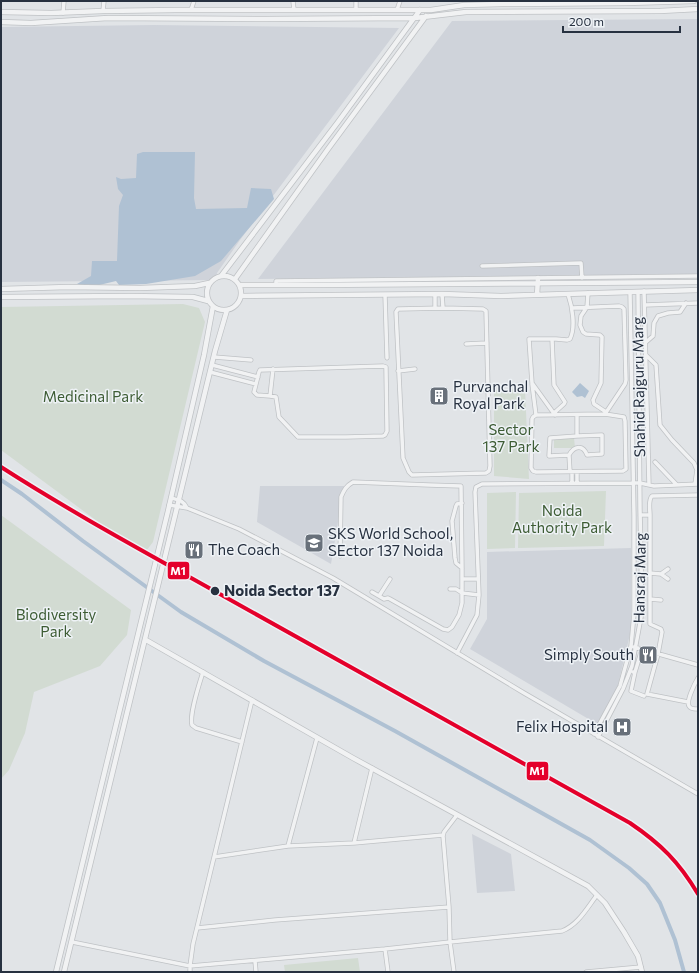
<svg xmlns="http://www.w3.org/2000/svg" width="699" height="973" font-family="Commissioner,sans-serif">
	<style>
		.built { fill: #cfd3da }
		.green { fill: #d2dbd2 }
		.water { fill: #afc1d3 }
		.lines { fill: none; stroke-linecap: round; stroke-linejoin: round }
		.canal { stroke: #afc1d3; stroke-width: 4 }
		.minor-casing { stroke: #bfc2c5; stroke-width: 5 }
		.tertiary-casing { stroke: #bfc2c5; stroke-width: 6 }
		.minor { stroke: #f1f2f3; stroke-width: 3.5 }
		.tertiary { stroke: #f1f2f3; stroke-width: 4.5 }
		.metro-1-casing { stroke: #eef2f6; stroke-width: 7 }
		.metro-1 { stroke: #e4002b; stroke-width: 4 }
		.stop-dot { fill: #273140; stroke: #eef2f6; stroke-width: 1.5 }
		.labels { text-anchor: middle; stroke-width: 3; stroke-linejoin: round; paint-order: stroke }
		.poi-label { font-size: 15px; fill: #273140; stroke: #eef2f6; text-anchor: start }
		.street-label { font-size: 15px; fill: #273140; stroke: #eef2f6 }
		.park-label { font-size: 15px; fill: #3d5c34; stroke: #eef2f6 }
		.stop-label { font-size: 15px; font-weight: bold; fill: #273140; stroke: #eef2f6; text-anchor: start }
		.line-badge { stroke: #eef2f6; stroke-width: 1.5 }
		.badge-label { font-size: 11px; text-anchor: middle; font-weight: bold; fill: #fff }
	</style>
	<rect width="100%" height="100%" fill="#e1e4e7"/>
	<path class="built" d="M698,19V274L258,279L452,21Z
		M154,25L399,28L240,240L217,273L215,280L1,282V27Z
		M260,486H344L331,564L257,522Z
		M631,548V630L617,689L597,724L470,649L487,619V552Z
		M620,719L629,724L624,734L617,730L618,727L615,726L616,724L614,723L616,720L618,721Z
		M472,834L511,854L515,891L477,893Z"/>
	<path class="green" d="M183,304L199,308L205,322L153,542L143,555L1,450V307Z
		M525,389L529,479L494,476V390Z
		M574,438L575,448H554V439Z
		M606,491L604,546L518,548L519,493Z
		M516,492L515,548L487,549V493Z
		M1,515L131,610L127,635L100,666L34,692L25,733L9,770L1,779Z
		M358,958L360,972H285L284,965Z"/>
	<path class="water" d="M143,152H195L194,198L196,209L247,208L251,188L271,189L274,199L221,261L195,276L146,284L119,285L116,281L91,287L77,284L91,276L92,261H117L119,206L123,195L118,189L116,177L121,179L136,178L137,154Z
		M580,383L589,391L585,398L582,396L577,397L572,392Z"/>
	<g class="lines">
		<path class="canal" d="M1,480L22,494L83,541L181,612L264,661L395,731L590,840L629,868L647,884L660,903L675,940L684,972"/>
		<defs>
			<path id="minor" d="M293,1L294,10
				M356,1V10
				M191,10L194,1
				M397,10L400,1
				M103,11L104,1
				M63,13L64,1
				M482,266L581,263L582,278
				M276,285V281L698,276
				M644,291L649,485
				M588,293L587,307L581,316L580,325L583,332L586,334L600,335L602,337L601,383L593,400L594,404L606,412
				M435,294V308
				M442,294L443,308
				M385,295L387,358
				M645,305L698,303
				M443,308L483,309L486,311L490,466L489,471L486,473L412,475L409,472L403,458L396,312L398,309H399Z
				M572,308L619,306L622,307L624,309L626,380L625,384L605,414
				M552,339L554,385L565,402L564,404L554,413
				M646,342L653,336L654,323L658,316L668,313L680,312L686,303
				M466,344L487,343
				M646,355L656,365L660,425L672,440L694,463L697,470L695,484
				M214,357L251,360
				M212,365L258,377
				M383,366L386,367V369L387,431L385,435L383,436L346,437H298L279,417L276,397L270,396L257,395L254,392L259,372L260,370Z
				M398,371L415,369
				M210,372L256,384
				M532,384L536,415
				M467,389H488
				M270,396L273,369
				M605,414L624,417L625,421L626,469L623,471L536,472L533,471L531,468L532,419L533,417L536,415Z
				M555,415L532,383L529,339H556L567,340L570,339C576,327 572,306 568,294
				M577,415V436L550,438L549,456L569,455C574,446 583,444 587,455L602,454V435L577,436
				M569,455L570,472
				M655,462L676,484
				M577,472V483
				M572,483V472
				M171,498C179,500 183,500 187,508
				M462,503L457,504L456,506L452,521L455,558L456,563L462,568
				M169,505L187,508L239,529L333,578L524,693L698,794
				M640,515H650
				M340,556L341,497C344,490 346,486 353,482L429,485L461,486L462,568V603L459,615L452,627L448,630L443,629L390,599L388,598L384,599L372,592
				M650,573L661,574L668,579
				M661,574L668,569
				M462,579H478
				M450,589H456L462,593L479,595
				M379,596L390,579
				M650,599L661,600
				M634,647L698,665
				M457,653L477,615L479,595L475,492L476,487L482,484L633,483H640L654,486L698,484
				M203,672C199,685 189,714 192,725L196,728L242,742
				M633,672H635L642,649
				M635,672L631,691L644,696
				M698,678C695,683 686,701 689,706C690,709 695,709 698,709
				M688,702L647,694L658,654L662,632L661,629L650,624V515C650,509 648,500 652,496L698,495
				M594,734L620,686L631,646L634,614V516L630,292
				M598,737L623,689L632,666L642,612L640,509L638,292
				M354,843L372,768
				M288,846L317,738
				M214,857L288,846L354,843L443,835
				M197,928L275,920L449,907
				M72,942L190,966L385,949L450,942L562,931C578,925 587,908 597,895
				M385,949L388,972
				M255,961L256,972
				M190,972V966L193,944L252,700
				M454,972L450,942L449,907L443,836L444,832L457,815
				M586,972L641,967"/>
			<path id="tertiary" d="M1,12L51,13L103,11L176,10H431L464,5L502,4L627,3L694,1
				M1,22L31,23L108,18L266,19L415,18L466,12L660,11L698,9
				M207 293a17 17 0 1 1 34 0a17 17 0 1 1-34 0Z
				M221,276L338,122L420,10
				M235,279L328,149L426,16
				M240,285H316L698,282
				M1,289L68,287L140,288L195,286L209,283
				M537,295L538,278
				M241,296L442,294L501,296L698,290
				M1,297L129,296L193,297L208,301
				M146,640L353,758L588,886L605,903L624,932L638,956L642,972
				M56,972L168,511L204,355L213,306
				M64,972L215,351L227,310"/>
		</defs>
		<use href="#minor" class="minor-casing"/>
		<use href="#tertiary" class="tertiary-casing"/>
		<use href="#minor" class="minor"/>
		<use href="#tertiary" class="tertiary"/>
		<defs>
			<path id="metro-1" d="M1,467C71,512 145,552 218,593C355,670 493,746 630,823C661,844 679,862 698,894"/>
		</defs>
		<use href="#metro-1" class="metro-1-casing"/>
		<use href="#metro-1" class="metro-1"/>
	</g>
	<defs>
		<symbol id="building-square" viewBox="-11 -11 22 22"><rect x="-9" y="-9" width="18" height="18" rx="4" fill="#68707a" stroke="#eef2f6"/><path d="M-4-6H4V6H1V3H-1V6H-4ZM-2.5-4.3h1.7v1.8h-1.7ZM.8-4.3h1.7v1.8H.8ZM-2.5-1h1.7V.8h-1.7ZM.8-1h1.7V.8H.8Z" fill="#fff"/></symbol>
		<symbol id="school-square" viewBox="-11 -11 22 22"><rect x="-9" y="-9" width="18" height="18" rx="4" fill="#68707a" stroke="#eef2f6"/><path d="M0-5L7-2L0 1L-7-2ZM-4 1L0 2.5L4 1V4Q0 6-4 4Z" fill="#fff"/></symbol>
		<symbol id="restaurant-square" viewBox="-11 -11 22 22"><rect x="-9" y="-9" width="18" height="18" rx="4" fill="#68707a" stroke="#eef2f6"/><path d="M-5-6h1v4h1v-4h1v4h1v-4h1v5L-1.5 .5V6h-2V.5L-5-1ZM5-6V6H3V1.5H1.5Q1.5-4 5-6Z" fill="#fff"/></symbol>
		<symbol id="hospital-square" viewBox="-11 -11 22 22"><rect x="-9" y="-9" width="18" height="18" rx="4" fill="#68707a" stroke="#eef2f6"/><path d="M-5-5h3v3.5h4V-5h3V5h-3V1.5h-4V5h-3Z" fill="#fff"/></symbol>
	</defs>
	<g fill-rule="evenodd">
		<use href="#building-square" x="428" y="385" width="22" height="22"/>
		<use href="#school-square" x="303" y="532" width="22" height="22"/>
		<use href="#restaurant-square" x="183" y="539" width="22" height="22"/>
		<use href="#restaurant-square" x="637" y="644" width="22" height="22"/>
		<use href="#hospital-square" x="611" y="716" width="22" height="22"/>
	</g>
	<circle class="stop-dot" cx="215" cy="591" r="5"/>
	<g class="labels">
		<g class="poi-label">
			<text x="453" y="392">Purvanchal<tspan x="453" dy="17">Royal Park</tspan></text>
			<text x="328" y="539">SKS World School,<tspan x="328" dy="17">SEctor 137 Noida</tspan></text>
			<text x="208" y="555">The Coach</text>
			<text x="634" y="660" text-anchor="end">Simply South</text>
			<text x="608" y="732" text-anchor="end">Felix Hospital</text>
		</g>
		<g class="street-label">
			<text transform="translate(639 387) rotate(-91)" y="5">Shahid Rajguru Marg</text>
			<text transform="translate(640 578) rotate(-89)" y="5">Hansraj Marg</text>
		</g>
		<g class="park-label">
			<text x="93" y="402">Medicinal Park</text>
			<text x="511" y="435">Sector<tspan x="511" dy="17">137 Park</tspan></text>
			<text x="562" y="516">Noida<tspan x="562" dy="17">Authority Park</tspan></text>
			<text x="56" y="620">Biodiversity<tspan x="56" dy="17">Park</tspan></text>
		</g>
		<g class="stop-label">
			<text x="224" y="596">Noida Sector 137</text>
		</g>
	</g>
	<g class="line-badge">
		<rect x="167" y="561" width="23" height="19" rx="4" fill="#e4002b"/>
		<rect x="526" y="761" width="23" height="20" rx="4" fill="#e4002b"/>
	</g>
	<g class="badge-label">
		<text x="178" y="575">M1</text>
		<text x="537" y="775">M1</text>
	</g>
	<rect width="699" height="973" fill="none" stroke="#273140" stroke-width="4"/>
	<path d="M563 26v6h117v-6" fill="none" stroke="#273140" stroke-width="2"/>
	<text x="569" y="26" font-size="12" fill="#273140" stroke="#eef2f6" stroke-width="3" paint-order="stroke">200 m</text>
</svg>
